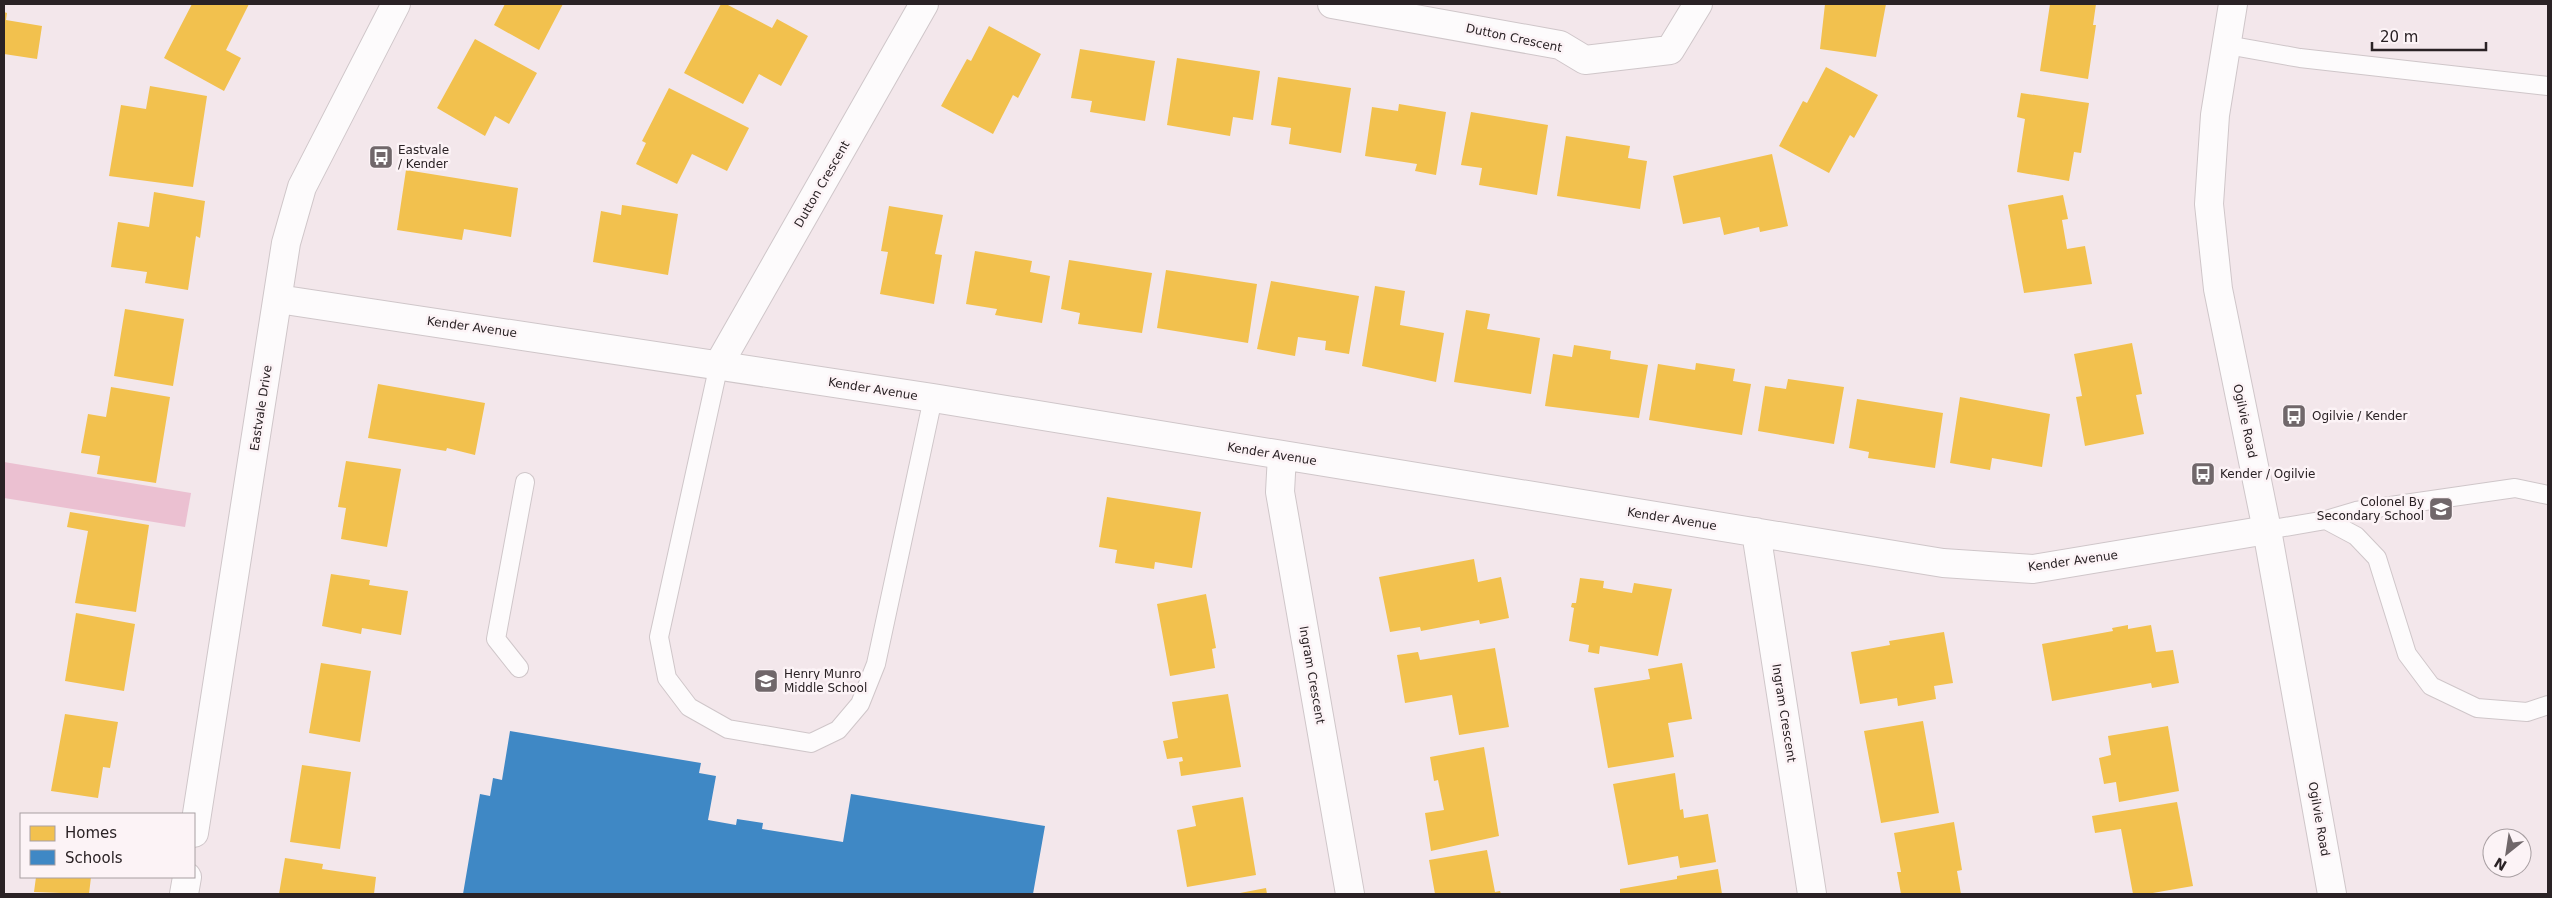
<svg xmlns="http://www.w3.org/2000/svg" width="2552" height="898" font-family="'DejaVu Sans',sans-serif">
	<style>
		.green { fill: #ebc0d1 }
		.homes { fill: #f2c14e }
		.schools { fill: #3f88c5 }
		.lines { fill: none; stroke-linecap: round; stroke-linejoin: round }
		.lane-casing { stroke: #cfc6c9; stroke-width: 20 }
		.street-casing { stroke: #cfc6c9; stroke-width: 30 }
		.secondary-casing { stroke: #cfc6c9; stroke-width: 30 }
		.lane { stroke: #fdfbfc; stroke-width: 18 }
		.street { stroke: #fdfbfc; stroke-width: 28 }
		.secondary { stroke: #fdfbfc; stroke-width: 28 }
		.labels { text-anchor: middle; stroke-width: 5; stroke-linejoin: round; paint-order: stroke }
		.street-label { font-size: 12px; fill: #2a2225; stroke: #fcf3f6 }
		.poi-label { font-size: 12px; fill: #2a2225; stroke: #fcf3f6; text-anchor: start }
	</style>
	<rect width="100%" height="100%" fill="#f3e7eb"/>
	<path class="green" d="M4,462L191,493L185,527L4,498Z"/>
	<path class="homes" d="M192,4H249L226,50L241,58L224,91L164,58Z
		M505,4H563L539,50L494,25Z
		M721,4H726L772,28L777,19L808,36L781,86L759,74L743,104L684,73Z
		M1825,4H1886L1876,57L1820,49Z
		M2050,4H2096L2093,25H2096L2088,79L2040,71Z
		M4,12L7,13L6,20L42,26L37,59L4,54Z
		M989,26L1041,54L1018,98L1013,95L993,134L941,106L967,59L971,61Z
		M475,39L537,73L509,124L495,116L485,136L437,108Z
		M1080,49L1155,61L1145,121L1090,112L1092,101L1071,98Z
		M1177,58L1260,71L1253,120L1233,117L1230,136L1167,125Z
		M1826,67L1878,95L1854,138L1850,135L1829,173L1779,146L1803,101L1807,103Z
		M1278,77L1351,88L1341,153L1289,144L1291,128L1271,125Z
		M150,86L207,96L193,187L109,176L121,105L146,109Z
		M669,88L749,128L727,171L692,154L677,184L636,164L646,143L642,141Z
		M2021,93L2089,103L2081,153L2074,152L2069,181L2017,172L2025,119L2017,117Z
		M1399,104L1446,112L1436,175L1415,171L1417,164L1365,156L1372,107L1398,111Z
		M1471,112L1548,125L1537,195L1479,185L1482,168L1461,165Z
		M1566,136L1630,146L1628,158L1647,161L1640,209L1557,196Z
		M1772,154L1788,226L1760,232L1759,227L1724,235L1720,217L1683,224L1673,176Z
		M406,170L518,188L511,237L464,229L462,240L397,230Z
		M154,192L205,201L200,238L196,236L188,290L145,283L147,272L111,267L118,222L149,227Z
		M2063,195L2068,219L2062,220L2067,249L2085,246L2092,284L2024,293L2008,205Z
		M622,205L678,214L668,275L593,262L601,211L621,215Z
		M889,206L943,215L935,254L942,255L934,304L880,294L888,252L881,251Z
		M975,251L1032,261L1030,272L1050,276L1042,323L995,315L997,309L966,304Z
		M1069,260L1152,273L1142,333L1078,324L1080,313L1061,309Z
		M1166,270L1257,284L1248,343L1157,328Z
		M1271,281L1359,296L1349,354L1325,350L1326,341L1298,337L1295,356L1257,349Z
		M1375,286L1405,291L1400,325L1444,333L1436,382L1362,366Z
		M125,309L184,319L173,386L114,376Z
		M1466,310L1490,314L1487,329L1540,338L1531,394L1454,382Z
		M2132,343L2142,394L2136,395L2144,434L2085,446L2076,397L2082,396L2074,354Z
		M1574,345L1611,351L1610,359L1648,365L1639,418L1545,406L1553,354L1572,357Z
		M1696,363L1735,369L1733,381L1751,384L1742,435L1649,420L1658,364L1695,370Z
		M1788,379L1844,387L1834,444L1758,431L1765,386L1786,389Z
		M378,384L485,403L475,455L447,448L446,451L368,438Z
		M111,387L170,397L156,483L97,474L100,456L81,453L88,414L106,417Z
		M1960,397L2050,414L2042,467L1992,458L1990,470L1950,463Z
		M1857,399L1943,413L1935,468L1868,458L1869,452L1849,448Z
		M346,461L401,469L387,547L341,539L346,508L338,507Z
		M1107,497L1201,512L1192,568L1155,562L1154,569L1115,563L1117,550L1099,547Z
		M70,512L149,525L136,612L75,603L88,531L67,527Z
		M1474,559L1478,582L1501,577L1509,618L1480,624L1479,620L1421,631L1420,627L1390,632L1379,577Z
		M331,574L370,580L369,585L408,591L401,635L362,628L361,634L322,626Z
		M1580,578L1604,581L1603,588L1632,593L1634,583L1672,589L1658,656L1600,646L1599,654L1588,652L1589,645L1569,641L1574,608L1571,607L1572,603H1576Z
		M1206,594L1216,648L1212,649L1215,668L1170,676L1157,604Z
		M76,613L135,624L124,691L65,681Z
		M2128,625V629L2151,625L2156,652L2173,650L2179,683L2152,688L2151,683L2052,701L2042,644L2113,631L2112,628Z
		M1944,632L1953,683L1934,686L1936,699L1898,706L1897,698L1860,704L1851,652L1890,645L1889,641Z
		M1495,648L1509,727L1459,735L1452,695L1405,703L1397,655L1418,652L1420,660Z
		M321,663L371,671L360,742L309,733Z
		M1682,663L1692,719L1668,723L1674,757L1608,768L1594,688L1650,679L1648,669Z
		M1228,694L1241,767L1181,776L1179,762L1183,761L1182,757L1167,759L1163,741L1178,738L1172,702Z
		M65,714L118,722L110,768L103,767L98,798L51,791Z
		M1923,721L1939,813L1881,823L1864,731Z
		M2168,726L2179,791L2119,802L2116,782L2104,784L2099,758L2111,755L2108,736Z
		M1484,747L1499,836L1431,851L1425,813L1444,810L1438,780L1434,781L1430,757Z
		M302,765L351,772L340,849L290,842Z
		M1675,773L1680,810L1683,809L1684,818L1708,814L1716,862L1680,868L1678,856L1628,865L1613,784Z
		M1243,797L1256,875L1187,887L1177,830L1196,826L1192,806Z
		M2177,802L2193,886L2147,894H2133L2121,829L2095,833L2092,816Z
		M1954,822L1962,870L1957,871L1961,894H1901L1897,872H1901L1894,833Z
		M1487,850L1495,892L1500,891L1501,894H1435L1429,860Z
		M285,858L323,864L322,869L376,877L374,894H279Z
		M1718,869L1722,894H1620V889L1677,879V876Z
		M36,877H91L89,894L34,892Z
		M1266,888L1267,894H1240V893Z"/>
	<path class="schools" d="M510,731L701,763L699,773L716,776L708,820L736,825L737,819L763,823L762,829L843,842L851,794L1045,826L1033,894H463L480,794L490,796L493,778L502,780Z"/>
	<g class="lines">
		<defs>
			<path id="lane" d="M2227,45L2300,58L2548,86
				M719,364L659,637L667,678L689,707L728,729L811,743L838,730L860,704L876,664L933,398
				M2326,520L2356,536L2377,558L2407,654L2431,686L2477,708L2527,712L2548,705
				M2267,530L2326,520L2356,511L2515,488L2548,495
				M519,668L496,639L525,482"/>
			<path id="street" d="M1332,4L1560,45L1585,60L1670,50L1698,4
				M278,299L933,398L1943,563L2033,569L2267,530
				M719,364L924,4
				M1282,455L1280,492L1350,894
				M1756,532L1812,894"/>
			<path id="secondary" d="M2233,4L2215,115L2209,204L2218,289L2267,530L2332,894
				M194,833L286,243L302,187L396,4
				M184,894L187,877"/>
		</defs>
		<use href="#lane" class="lane-casing"/>
		<use href="#street" class="street-casing"/>
		<use href="#secondary" class="secondary-casing"/>
		<use href="#lane" class="lane"/>
		<use href="#street" class="street"/>
		<use href="#secondary" class="secondary"/>
	</g>
	<defs>
		<symbol id="bus-square" viewBox="-11 -11 22 22"><rect x="-9" y="-9" width="18" height="18" rx="4" fill="#70676a" stroke="#fcf3f6"/><path d="M-5-6H5V4H4V6H2V4H-2V6H-4V4H-5ZM-3.5-4V0h7V-4ZM-3.5 1.2v1.5H-2V1.2ZM2 1.2v1.5H3.5V1.2Z" fill="#fff"/></symbol>
		<symbol id="school-square" viewBox="-11 -11 22 22"><rect x="-9" y="-9" width="18" height="18" rx="4" fill="#70676a" stroke="#fcf3f6"/><path d="M0-5L7-2L0 1L-7-2ZM-4 1L0 2.5L4 1V4Q0 6-4 4Z" fill="#fff"/></symbol>
	</defs>
	<g fill-rule="evenodd">
		<use href="#bus-square" x="367" y="143" width="28" height="28"/>
		<use href="#bus-square" x="2280" y="402" width="28" height="28"/>
		<use href="#bus-square" x="2189" y="460" width="28" height="28"/>
		<use href="#school-square" x="2427" y="495" width="28" height="28"/>
		<use href="#school-square" x="752" y="667" width="28" height="28"/>
	</g>
	<g class="labels">
		<g class="street-label">
			<text transform="translate(1514 38) rotate(12)" y="4">Dutton Crescent</text>
			<text transform="translate(822 184) rotate(-60)" y="4">Dutton Crescent</text>
			<text transform="translate(472 327) rotate(8)" y="4">Kender Avenue</text>
			<text transform="translate(873 389) rotate(9)" y="4">Kender Avenue</text>
			<text transform="translate(261 408) rotate(-81)" y="4">Eastvale Drive</text>
			<text transform="translate(2245 421) rotate(78)" y="4">Ogilvie Road</text>
			<text transform="translate(1272 454) rotate(9)" y="4">Kender Avenue</text>
			<text transform="translate(1672 519) rotate(9)" y="4">Kender Avenue</text>
			<text transform="translate(2073 561) rotate(-8)" y="4">Kender Avenue</text>
			<text transform="translate(1312 675) rotate(80)" y="4">Ingram Crescent</text>
			<text transform="translate(1784 713) rotate(81)" y="4">Ingram Crescent</text>
			<text transform="translate(2319 819) rotate(80)" y="4">Ogilvie Road</text>
		</g>
		<g class="poi-label">
			<text x="398" y="154">Eastvale<tspan x="398" dy="14">/ Kender</tspan></text>
			<text x="2312" y="420">Ogilvie / Kender</text>
			<text x="2220" y="478">Kender / Ogilvie</text>
			<text x="2424" y="506" text-anchor="end">Colonel By<tspan x="2424" dy="14">Secondary School</tspan></text>
			<text x="784" y="678">Henry Munro<tspan x="784" dy="14">Middle School</tspan></text>
		</g>
	</g>
	<rect width="2552" height="898" fill="none" stroke="#2a2225" stroke-width="10"/>
	<rect x="20" y="813" width="175" height="65" fill="#fcf3f6" stroke="#a89fa2"/>
	<rect x="30" y="826" width="25" height="15" fill="#f2c14e" stroke="#a89fa2"/>
	<text x="65" y="838" font-size="15" fill="#2a2225">Homes</text>
	<rect x="30" y="850" width="25" height="15" fill="#3f88c5" stroke="#a89fa2"/>
	<text x="65" y="863" font-size="15" fill="#2a2225">Schools</text>
	<g transform="translate(2507 853) rotate(210)"><circle r="24" fill="#fcf3f6" stroke="#a89fa2"/>
	<path d="M0-4L9 19L0 12L-9 19Z" fill="#70676a"/>
	<text y="-8" font-size="14" font-weight="bold" text-anchor="middle" fill="#2a2225">N</text>
	</g>
	<path d="M2372 42v8h114v-8" fill="none" stroke="#2a2225" stroke-width="2.5"/>
	<text x="2380" y="42" font-size="15" fill="#2a2225" stroke="#fcf3f6" stroke-width="4" paint-order="stroke">20 m</text>
</svg>
